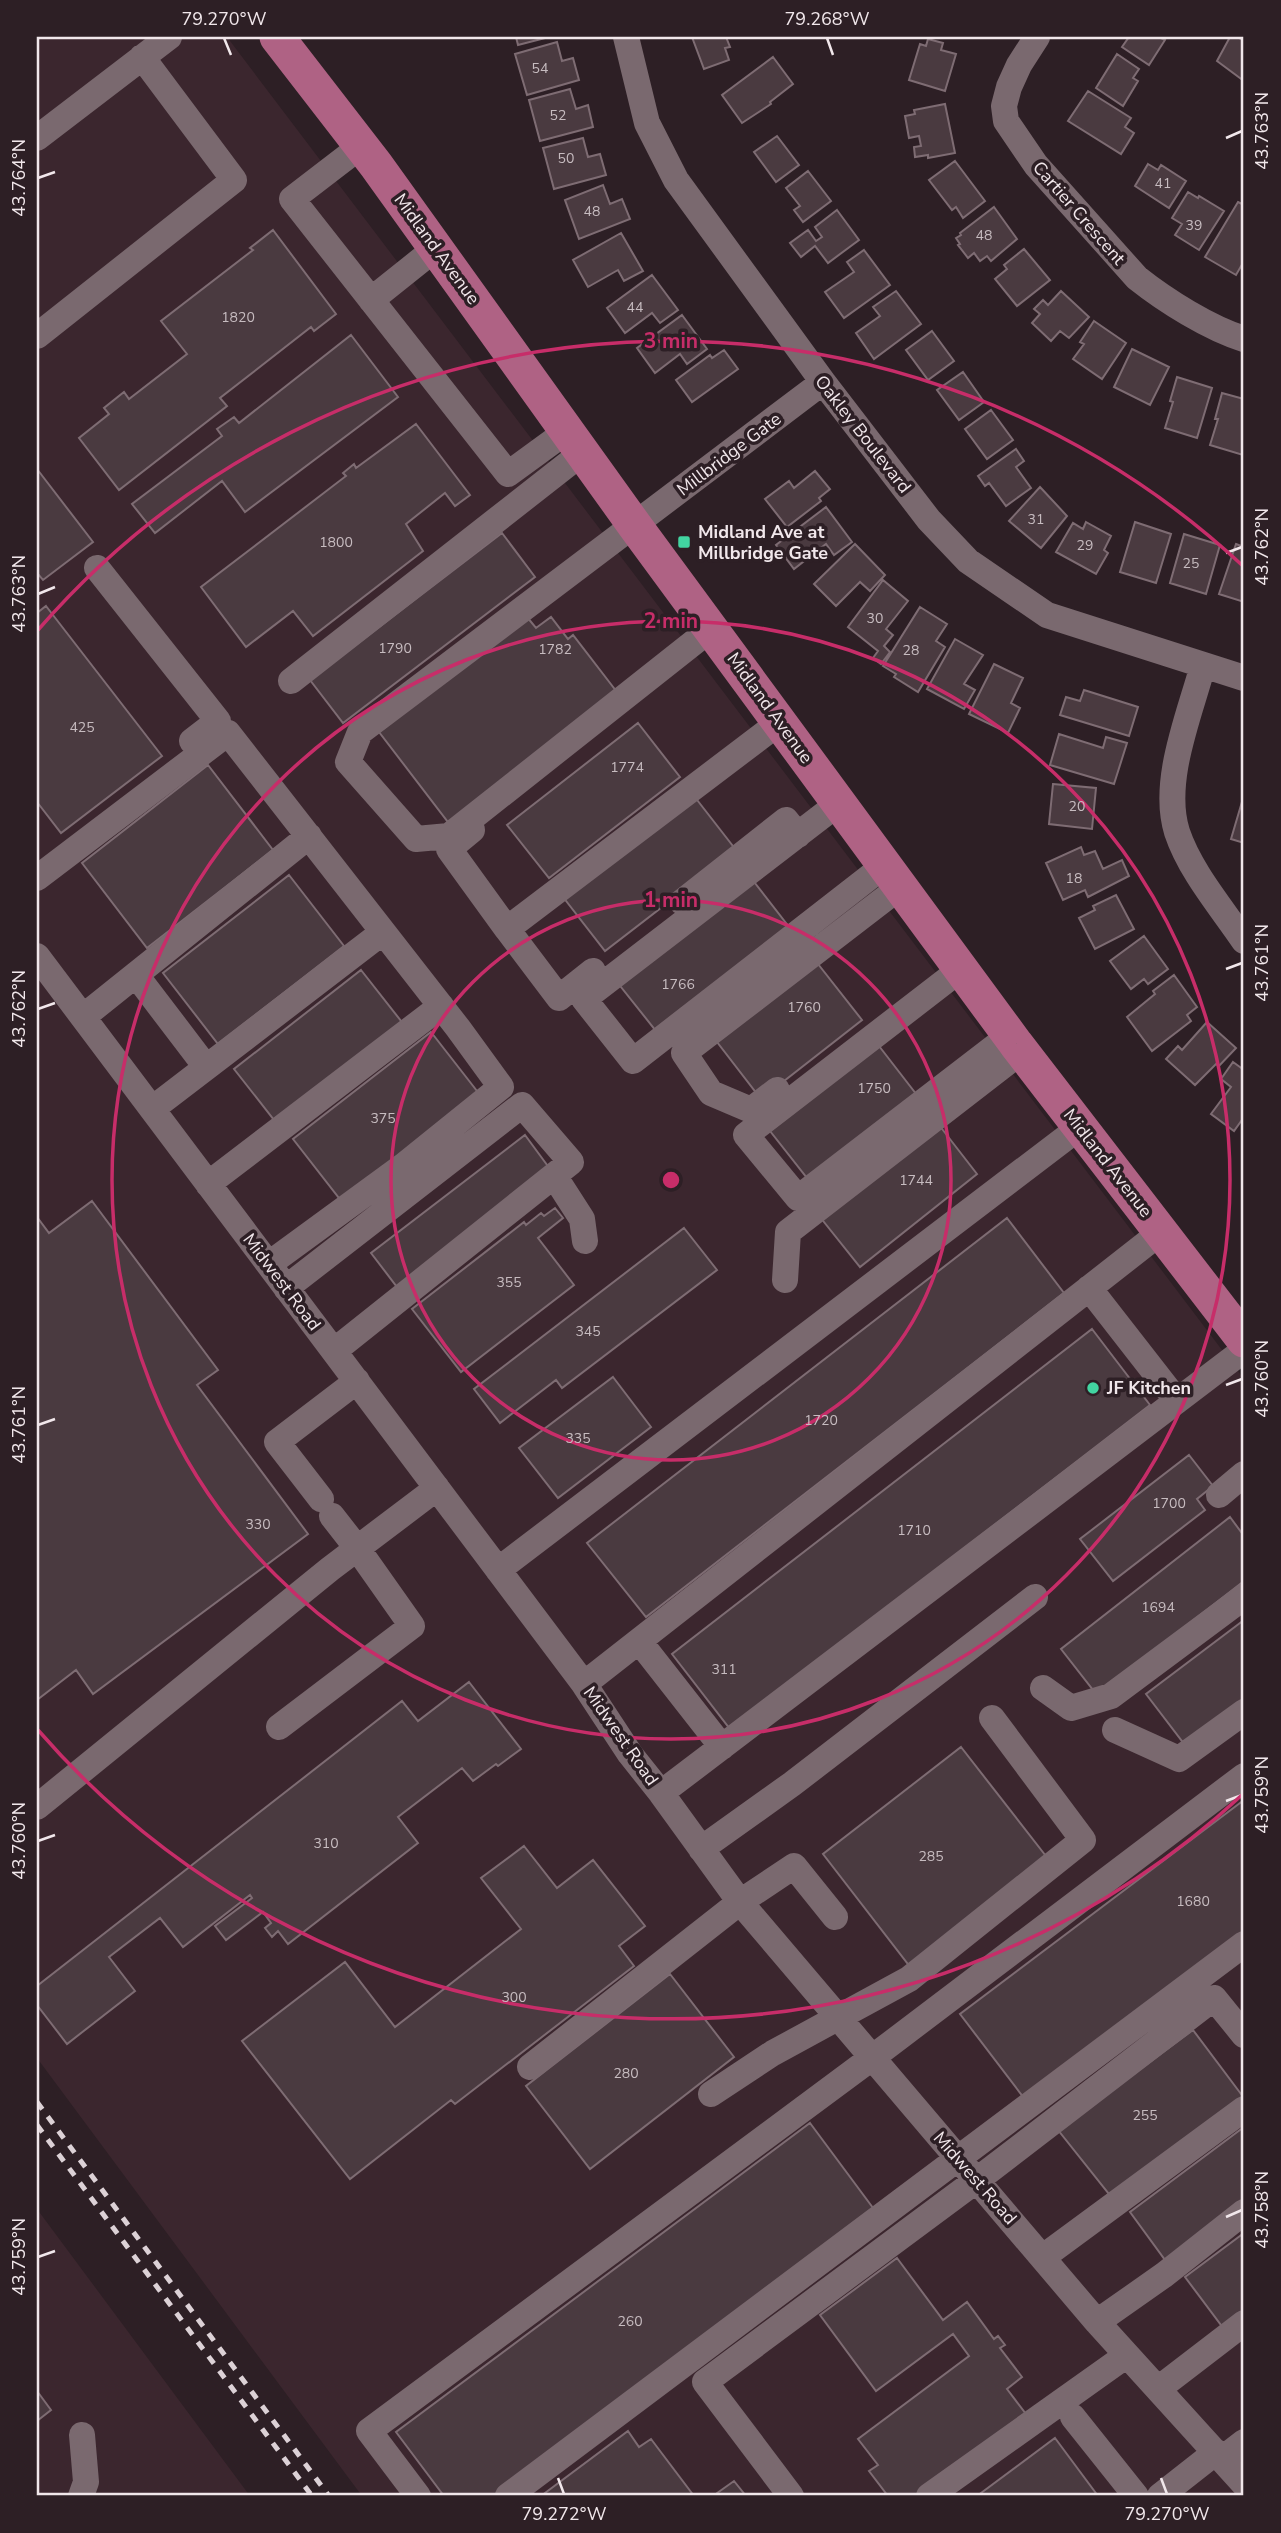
<svg xmlns="http://www.w3.org/2000/svg" width="1281" height="2533" font-family="'Nunito Sans',sans-serif">
	<style>
		.built { fill: #3b262e }
		.building { fill: #4a3a40; stroke: #7e6c73; stroke-width: 2 }
		.lines { fill: none; stroke-linecap: round; stroke-linejoin: round }
		.minor { stroke: #7a696f; stroke-width: 26 }
		.major { stroke: #af6284; stroke-width: 35 }
		.rail { stroke: #dcd1d6; stroke-width: 5; stroke-dasharray: 9 9; stroke-linecap: butt }
		.ticks { fill: none; stroke: #f1e7eb; stroke-width: 2.5 }
		.ring { fill: none; stroke: #c72d69; stroke-width: 3.5 }
		.poi-dot { fill: #42d4a1; stroke: #2d1f25; stroke-width: 2.5 }
		.labels { text-anchor: middle; stroke-width: 7; stroke-linejoin: round; paint-order: stroke }
		.number-label { font-size: 14px; fill: #c7bcc0 }
		.street-label { font-size: 18px; fill: #f1e7eb; stroke: #2d1f25 }
		.poi-label { font-size: 18px; font-weight: bold; fill: #f1e7eb; stroke: #2d1f25; text-anchor: start }
		.centre { fill: #c72d69; stroke: #2d1f25; stroke-width: 3.5 }
		.ring-label { font-size: 21px; text-anchor: middle; font-weight: bold; fill: #c72d69; stroke: #2d1f25; stroke-width: 7; stroke-linejoin: round; paint-order: stroke }
		.neatline { fill: none; stroke: #f1e7eb; stroke-width: 2.5 }
		.ticks-label { font-size: 18px; text-anchor: middle; fill: #f1e7eb }
	</style>
	<rect width="100%" height="100%" fill="#2d1f25"/>
	<path class="built" d="M37,37H227L1244,1379V2496H362L37,2058Z
		M37,2209L250,2496H37Z"/>
	<path class="building" d="M516,37H549L518,45Z
		M692,37H726L730,47L725,48L729,60L704,69Z
		M1129,37H1159L1165,40L1149,65L1122,47Z
		M1230,37H1237L1244,41V81L1217,61Z
		M928,39L943,43L941,50L956,54L945,91L909,80L920,44L926,46Z
		M557,42L562,61L573,58L579,80L527,95L515,54Z
		M1117,54L1139,69L1133,78L1138,81L1123,106L1096,88Z
		M773,57L793,84L770,102L771,104L742,123L722,95Z
		M570,89L576,109L588,105L593,127L540,141L529,100Z
		M1088,91L1131,118L1125,127L1134,133L1121,154L1068,121Z
		M945,104L955,153L928,158V155L915,157L914,147L921,146L919,136L909,138L905,116L915,114L914,110Z
		M777,136L799,165L776,182L754,152Z
		M583,138L588,157L600,154L606,175L554,189L543,148Z
		M955,161L985,201L963,218L956,207L952,210L929,180Z
		M1148,164L1158,170L1161,165L1186,181L1169,208L1135,186Z
		M808,171L831,201L803,222L794,210L800,206L786,188Z
		M603,185L610,204L622,199L630,219L579,239L565,200Z
		M1188,192L1198,198L1199,196L1224,211L1199,250L1175,235L1182,224L1172,218Z
		M1238,202L1244,205V261L1236,275L1205,257Z
		M994,207L1017,239L991,261L987,256L980,261L974,253L968,258L958,245L960,244L956,238L961,235L960,233Z
		M837,210L859,240L828,263L815,246L801,257L790,243L808,230L816,241L822,237L815,227Z
		M273,230L336,314L314,331L311,327L220,398L227,406L119,490L79,438L109,414L104,408L124,392L129,399L187,354L161,321L253,250L250,248Z
		M621,233L643,271L624,281L618,270L588,287L573,260Z
		M1024,249L1050,280L1017,306L995,279L1007,269L1004,265Z
		M864,250L890,285L844,318L825,292L854,272L847,262Z
		M652,275L678,310L660,323L652,313L625,333L607,308Z
		M896,291L921,324L874,359L856,333L880,316L873,307Z
		M1061,291L1089,317L1069,338L1060,331L1051,341L1032,323L1040,314L1034,309L1043,300L1048,305Z
		M682,315L707,349L687,364L680,354L655,373L637,348Z
		M1094,321L1126,343L1102,379L1073,359L1084,344L1080,342Z
		M932,331L954,361L928,380L906,350Z
		M351,335L398,397L245,512L222,481L155,533L132,504L222,436L217,429L234,417L239,423Z
		M1132,349L1169,367L1150,405L1114,387Z
		M724,350L738,369L692,402L676,380L710,355L712,358Z
		M963,372L984,402L959,420L937,390Z
		M1177,377L1212,388L1197,438L1165,428L1173,402L1170,401Z
		M1222,393L1244,399L1243,455L1210,445L1218,419H1215Z
		M991,410L1013,440L987,459L965,429Z
		M416,424L470,495L455,506L445,493L406,524L423,551L313,636L293,611L246,647L201,587L346,476L343,473L354,464L356,468Z
		M1016,449L1024,461L1016,467L1031,488L1006,506L989,483L985,486L978,476Z
		M37,469L93,542L43,580L37,573Z
		M815,471L830,489L819,498L821,501L787,527L765,499L789,481L794,488Z
		M1040,487L1067,516L1041,548L1009,521Z
		M826,507L852,542L834,555L826,544L794,569L776,545Z
		M1086,522L1111,536L1104,550L1108,553L1096,574L1056,552L1073,523L1083,529Z
		M1135,522L1171,534L1156,583L1120,572Z
		M502,533L535,577L343,723L310,680Z
		M1184,534L1220,545L1206,594L1170,583Z
		M855,544L885,575L870,591L860,582L836,606L814,584Z
		M1236,544L1244,547V602L1219,594Z
		M883,580L908,601L886,629L893,635L884,646L890,652L881,664L873,658L878,651L848,627Z
		M46,606L162,756L61,833L37,802V613Z
		M920,607L947,624L936,641L945,647L918,692L894,677L896,674L883,666Z
		M527,617L536,628L551,617L568,639L573,635L620,696L451,826L379,732Z
		M955,639L983,655L964,684L975,690L964,709L927,689Z
		M994,664L1023,678L1011,703L1020,708L1008,733L969,714Z
		M1084,690L1138,707L1129,736L1060,715L1066,697L1080,701Z
		M638,723L680,777L549,878L507,825Z
		M1059,734L1103,748L1106,737L1127,743L1114,784L1050,765Z
		M208,765L273,850L147,948L82,863Z
		M1053,784L1096,788L1092,829L1049,824Z
		M1244,795V843L1231,839Z
		M694,796L736,850L605,951L563,897Z
		M1081,847L1084,855L1095,851L1103,869L1122,860L1129,876L1088,897L1085,890L1063,900L1046,863Z
		M289,875L344,946L218,1044L163,973Z
		M751,878L793,932L660,1036L617,982Z
		M1116,895L1134,929L1095,949L1079,918L1095,910L1093,906Z
		M1144,936L1168,969L1148,984L1144,979L1131,989L1110,961Z
		M818,964L862,1020L761,1099L717,1042Z
		M361,970L405,1026L278,1125L234,1069Z
		M1174,975L1197,1007L1187,1015L1191,1021L1152,1051L1127,1017L1155,994L1153,991Z
		M1207,1022L1236,1048L1219,1066L1216,1064L1195,1085L1166,1059L1178,1046L1182,1050Z
		M431,1032L484,1100L346,1207L293,1139Z
		M879,1046L920,1099L811,1183L770,1131Z
		M1233,1062L1244,1070V1117L1234,1131L1211,1114L1231,1087L1221,1079Z
		M939,1125L977,1174L860,1267L820,1217Z
		M525,1135L550,1169L397,1287L371,1253Z
		M92,1201L218,1370L197,1385L308,1534L93,1694L76,1670L37,1700V1217L49,1233Z
		M555,1208L563,1218L538,1238L574,1285L461,1372L412,1309L524,1222L526,1225L541,1213L544,1216Z
		M1007,1218L1064,1293L646,1617L587,1543Z
		M684,1228L717,1270L562,1388L556,1380L500,1423L474,1389Z
		M1092,1329L1150,1405L730,1729L672,1654Z
		M613,1377L651,1427L558,1498L519,1448Z
		M1189,1455L1213,1486L1197,1499L1205,1510L1113,1581L1080,1539Z
		M1230,1517L1244,1536V1581L1097,1695L1061,1649Z
		M1244,1620V1701L1185,1745L1146,1694Z
		M469,1682L521,1749L498,1766L496,1764L473,1781L462,1768L398,1817L418,1843L288,1944L278,1931L272,1937L265,1928L271,1923L263,1912L226,1940L215,1926L252,1898L250,1895L183,1947L160,1918L109,1957L135,1991L67,2044L37,2005V1986L402,1701L418,1721Z
		M961,1747L1049,1860L911,1968L823,1854Z
		M1244,1800V1938L1027,2102L960,2014Z
		M524,1846L557,1888L593,1860L645,1926L619,1946L634,1966L455,2104L451,2100L350,2179L242,2041L345,1962L395,2027L521,1929L481,1878Z
		M670,1974L734,2057L590,2169L526,2086Z
		M1193,2030L1244,2098L1113,2199L1058,2130Z
		M810,2123L876,2212L496,2496H444L396,2432Z
		M1244,2127V2207L1168,2264L1130,2212Z
		M1244,2233V2313L1224,2329L1185,2277Z
		M897,2258L943,2320L967,2302L994,2339L998,2336L1005,2345L1000,2348L1022,2377L1007,2389L1029,2418L924,2496H888L869,2471L878,2465L858,2439L969,2356L953,2334L876,2391L820,2315Z
		M37,2391L51,2410L37,2421Z
		M628,2431L639,2447L651,2439L694,2496H541Z
		M1055,2438L1098,2496H977Z
		M734,2481L746,2496H713Z"/>
	<g class="lines">
		<path class="minor" d="M626,37L647,123L676,180L823,382L929,520L968,561L1047,615L1244,678
			M1037,37L1019,65L1009,87L1004,106L1006,121L1036,165L1137,278C1166,301 1209,328 1244,339
			M37,138L169,37
			M361,146L292,199L508,474L567,431
			M371,300L436,248
			M37,336L234,180L142,57
			M97,568L218,721L192,741
			M712,628L449,836L416,839L348,762L360,732L823,382
			M1203,665C1190,714 1161,781 1177,832C1190,871 1221,907 1244,941
			M291,681L582,453
			M839,803L584,999L633,1061L885,865
			M472,830L449,849L507,929L780,722
			M37,878L228,733L458,1028L501,1087L403,1166L269,1264
			M682,902L786,820L798,835
			M507,929L559,998L593,971
			M37,956L584,1684L630,1754L661,1793L740,1902L1097,2322L1244,2484
			M961,969L746,1135L798,1198L1010,1035
			M136,975L206,1067
			M83,1017L309,836
			M777,1090L751,1110L711,1093L684,1053L900,887
			M152,1109L383,932
			M555,1177L582,1219L585,1241
			M208,1184L441,1006
			M785,1280L788,1232L1022,1051
			M286,1288L522,1105L571,1162L334,1351
			M1089,1288L1177,1401
			M1219,1495L1244,1474
			M321,1499L277,1442L357,1381
			M498,1570L1080,1127
			M639,1641L722,1747
			M584,1684L1161,1232
			M1043,1688L1071,1708L1111,1696L1244,1597
			M279,1727L412,1626L357,1548L332,1516
			M1115,1730L1179,1759L1244,1712
			M661,1793L1244,1350
			M37,1807L330,1569L437,1488
			M701,1849L792,1784L1035,1597
			M530,2067L740,1902L794,1866L835,1917
			M711,2094L773,2053L909,1979L1083,1840L992,1718
			M1043,2257L1244,2109
			M1097,2322L1164,2275L1244,2212
			M1158,2389L1244,2323
			M1073,2417L1136,2496
			M1222,2459L1244,2442
			M81,2496L86,2482L82,2435
			M418,2496L369,2431L873,2057L1244,1776
			M508,2496L1244,1944
			M791,2496L705,2382L977,2180L1214,1998L1244,2035
			M929,2496L1127,2355
			M1160,2496L1216,2452"/>
		<path class="major" d="M277,37L376,165L635,526L1016,1044L1244,1340"/>
		<path class="rail" d="M37,2102L329,2496
			M37,2125L312,2496"/>
	</g>
	<path class="ticks" d="M224,38L231,55M827,38L833,55M1226,138L1242,131M38,178L55,172M1226,553L1242,547M38,594L55,587M1226,969L1242,963M38,1009L55,1003M1226,1385L1242,1379M38,1425L55,1419M1226,1801L1242,1795M38,1841L55,1835M1226,2217L1242,2210M38,2257L55,2251M558,2478L564,2494M1161,2478L1167,2494"/>
	<g class="ring">
		<circle cx="671" cy="1180" r="280"/>
		<circle cx="671" cy="1180" r="559"/>
		<path d="M1243 1794A839 839 0 0 1 38 1730M38 630A839 839 0 0 1 1243 566"/>
	</g>
	<g class="poi-dot">
		<rect x="677" y="535" width="14" height="14" rx="3.5"/>
		<circle cx="1093" cy="1388" r="7"/>
	</g>
	<g class="labels">
		<g class="number-label">
			<text x="540" y="73">54</text>
			<text x="558" y="120">52</text>
			<text x="566" y="163">50</text>
			<text x="1163" y="188">41</text>
			<text x="592" y="216">48</text>
			<text x="1194" y="230">39</text>
			<text x="984" y="240">48</text>
			<text x="635" y="312">44</text>
			<text x="238" y="322">1820</text>
			<text x="1036" y="524">31</text>
			<text x="336" y="547">1800</text>
			<text x="1085" y="550">29</text>
			<text x="1191" y="568">25</text>
			<text x="875" y="623">30</text>
			<text x="395" y="653">1790</text>
			<text x="555" y="654">1782</text>
			<text x="911" y="655">28</text>
			<text x="82" y="732">425</text>
			<text x="627" y="772">1774</text>
			<text x="1077" y="811">20</text>
			<text x="1074" y="883">18</text>
			<text x="678" y="989">1766</text>
			<text x="804" y="1012">1760</text>
			<text x="874" y="1093">1750</text>
			<text x="383" y="1123">375</text>
			<text x="916" y="1185">1744</text>
			<text x="509" y="1287">355</text>
			<text x="588" y="1336">345</text>
			<text x="821" y="1425">1720</text>
			<text x="578" y="1443">335</text>
			<text x="1169" y="1508">1700</text>
			<text x="258" y="1529">330</text>
			<text x="914" y="1535">1710</text>
			<text x="1158" y="1612">1694</text>
			<text x="724" y="1674">311</text>
			<text x="326" y="1848">310</text>
			<text x="931" y="1861">285</text>
			<text x="1193" y="1906">1680</text>
			<text x="514" y="2002">300</text>
			<text x="626" y="2078">280</text>
			<text x="1145" y="2120">255</text>
			<text x="630" y="2326">260</text>
		</g>
		<g class="street-label">
			<text transform="translate(1079 213) rotate(49)" y="6">Cartier Crescent</text>
			<text transform="translate(437 249) rotate(54)" y="6">Midland Avenue</text>
			<text transform="translate(863 434) rotate(52)" y="6">Oakley Boulevard</text>
			<text transform="translate(729 454) rotate(-37)" y="6">Millbridge Gate</text>
			<text transform="translate(770 708) rotate(54)" y="6">Midland Avenue</text>
			<text transform="translate(1108 1163) rotate(52)" y="6">Midland Avenue</text>
			<text transform="translate(282 1282) rotate(53)" y="6">Midwest Road</text>
			<text transform="translate(621 1736) rotate(55)" y="6">Midwest Road</text>
			<text transform="translate(975 2178) rotate(49)" y="6">Midwest Road</text>
		</g>
		<g class="poi-label">
			<text x="698" y="538">Midland Ave at<tspan x="698" dy="21">Millbridge Gate</tspan></text>
			<text x="1107" y="1394">JF Kitchen</text>
		</g>
	</g>
	<circle cx="671" cy="1180" r="10" class="centre"/>
	<g class="ring-label">
		<text x="671" y="348">3 min</text>
		<text x="671" y="628">2 min</text>
		<text x="671" y="907">1 min</text>
	</g>
	<rect width="1281" height="2533" fill="none" stroke="#2d1f25" stroke-width="77"/>
	<rect x="38" y="38" width="1204" height="2456" class="neatline"/>
	<g class="ticks-label">
		<text x="224" y="25">79.270°W</text>
		<text x="827" y="25">79.268°W</text>
		<text transform="translate(1262 131) rotate(-90)" y="6">43.763°N</text>
		<text transform="translate(19 178) rotate(-90)" y="6">43.764°N</text>
		<text transform="translate(1262 547) rotate(-90)" y="6">43.762°N</text>
		<text transform="translate(19 594) rotate(-90)" y="6">43.763°N</text>
		<text transform="translate(1262 963) rotate(-90)" y="6">43.761°N</text>
		<text transform="translate(19 1009) rotate(-90)" y="6">43.762°N</text>
		<text transform="translate(1262 1379) rotate(-90)" y="6">43.760°N</text>
		<text transform="translate(19 1425) rotate(-90)" y="6">43.761°N</text>
		<text transform="translate(1262 1795) rotate(-90)" y="6">43.759°N</text>
		<text transform="translate(19 1841) rotate(-90)" y="6">43.760°N</text>
		<text transform="translate(1262 2210) rotate(-90)" y="6">43.758°N</text>
		<text transform="translate(19 2257) rotate(-90)" y="6">43.759°N</text>
		<text x="564" y="2520">79.272°W</text>
		<text x="1167" y="2520">79.270°W</text>
	</g>
</svg>
